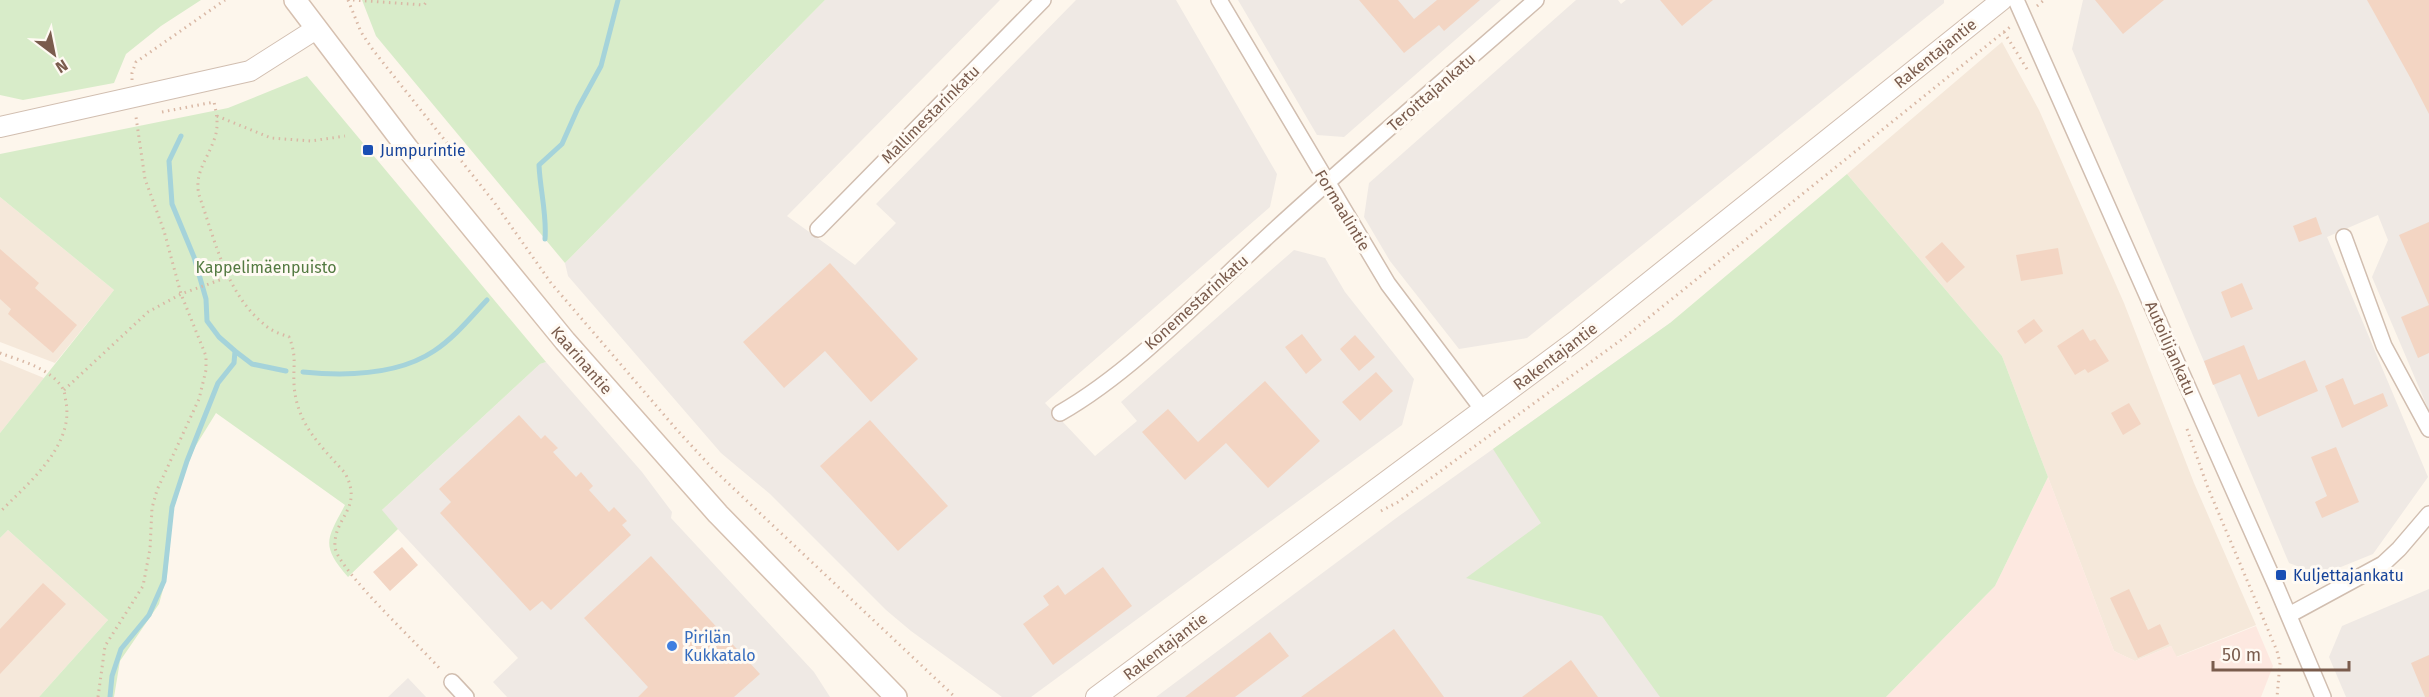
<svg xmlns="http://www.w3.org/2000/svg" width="2429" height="697" font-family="'Fira Sans',sans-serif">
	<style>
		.residential { fill: #f5e8da }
		.commercial { fill: #fde8e0 }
		.industrial { fill: #efe9e4 }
		.green { fill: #d8ecc9 }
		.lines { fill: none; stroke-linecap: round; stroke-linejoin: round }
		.stream { stroke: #a5d3da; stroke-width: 5 }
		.building { fill: #f3d5c3 }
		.minor-casing { stroke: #d1beb0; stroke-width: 18 }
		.tertiary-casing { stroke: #d1beb0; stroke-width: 22 }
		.secondary-casing { stroke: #d6c0b0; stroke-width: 24 }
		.path { stroke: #d9b8a5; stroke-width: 3; stroke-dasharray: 1.5 4.5; stroke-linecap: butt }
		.minor { stroke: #fff; stroke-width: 15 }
		.tertiary { stroke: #fff; stroke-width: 20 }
		.secondary { stroke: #fff; stroke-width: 21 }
		.transit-dot { fill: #1a4fb4; stroke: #fffaf3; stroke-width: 2 }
		.shop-dot { fill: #3f7fe0; stroke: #fffaf3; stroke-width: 2 }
		.labels { text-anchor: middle; stroke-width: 6; stroke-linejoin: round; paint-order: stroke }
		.street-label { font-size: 16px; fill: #7a5c4d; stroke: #fffaf3 }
		.transit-label { font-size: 16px; fill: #164399; stroke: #fffaf3; text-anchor: start }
		.park-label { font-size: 16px; fill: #537a41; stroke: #fffaf3 }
		.shop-label { font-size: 16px; fill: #366cbe; stroke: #fffaf3; text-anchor: start }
	</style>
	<rect width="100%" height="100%" fill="#fdf6ec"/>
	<path class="residential" d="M2002,42L2039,110L2124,303L2194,483L2256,625L2176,657L2171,646L2135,661L2114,651L2002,356L1847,174Z
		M0,197L114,290L55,363L0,342Z
		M0,360L44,378L0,433Z
		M8,530L108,620L39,697H0V538Z"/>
	<path class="commercial" d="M2048,477L2114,651L2135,661L2171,646L2177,657L2256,626L2273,666L2261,697H1886L1995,586Z"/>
	<path class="industrial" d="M825,0H1000L787,216L855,265L896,223L876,204L1076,0H1176L1277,174L1270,207L1045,403L1095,456L1137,421L1121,402L1294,250L1325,258L1345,292L1414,379L1402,425L1031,697H1002L911,631L886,610L770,494L721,453L568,276L565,263Z
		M1238,0H1501L1344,137L1317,135Z
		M1576,0H1618L1621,4L1626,0H1944V3L1527,338L1459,349L1390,261L1364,217L1369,183Z
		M2083,0H2429V411L2372,277L2388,240L2378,215L2327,237L2428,477L2373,554L2321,575L2289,563L2072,49Z
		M1670,323L1733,697H1156L1399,516Z
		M546,362L642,472L672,512L671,518L814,672L830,697H507L493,682L518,658L381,511L540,364Z
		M2429,589V697H2346L2329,657L2342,626Z
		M408,678L426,697H387H388Z"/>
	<path class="green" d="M0,0H201L161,26L126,54L114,83L23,100L0,95Z
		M362,0H825L565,263L376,36Z
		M307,76L546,362L540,364L382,510L398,529L348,577C320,545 327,539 345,505L216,413L195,447L185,471L173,511L167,575L159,604L120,661L114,697H39L108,620L8,530L0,538V433L114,290L0,197V154L228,108Z
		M1847,174L2002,356L2048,477L1995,586L1886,697H1660L1602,616L1466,578L1541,523L1493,449L1670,323Z"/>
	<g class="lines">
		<path class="stream" d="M545,239C547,214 540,190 539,165L562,144L578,108L601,66L618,0
			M235,351L252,364L286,371
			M303,372C344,376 398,375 434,351C455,337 470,318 487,300
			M110,697L112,676L121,649L149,615L164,581L172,507L187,461L218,383L234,363L235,351L219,337L207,321L206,299L194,257L172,204L169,161L181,136"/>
	</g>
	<path class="building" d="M1359,0H1398L1414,19L1437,0H1480L1444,31L1439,25L1404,53Z
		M1660,0H1713L1682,26Z
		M2095,0H2164L2123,34Z
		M2367,0H2429V114L2411,79Z
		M2316,217L2322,234L2299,242L2293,226Z
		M2429,222V353L2418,358L2401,317L2429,305L2399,235Z
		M1942,242L1965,267L1947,283L1925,257Z
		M2058,248L2063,274L2021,281L2016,255Z
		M0,249L39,283L35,288L77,325L53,353L8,314L11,309L0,299Z
		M830,263L918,359L871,402L825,351L784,388L743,342Z
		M2242,283L2253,309L2231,318L2221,292Z
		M2034,319L2043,331L2025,344L2017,331Z
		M2083,329L2090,341L2095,339L2109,361L2088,373L2085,369L2075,375L2057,346Z
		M1302,334L1322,360L1306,374L1285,347Z
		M1355,335L1375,357L1359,371L1340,349Z
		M2244,345L2258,380L2305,360L2318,391L2258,417L2240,374L2213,385L2204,361Z
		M1376,372L1393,391L1360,421L1342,402Z
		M2343,378L2354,405L2383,393L2388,406L2342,428L2325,386Z
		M1265,381L1320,441L1268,488L1226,443L1185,480L1142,432L1168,409L1198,442Z
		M2129,403L2141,424L2123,435L2111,413Z
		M519,415L541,439L545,435L558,448L553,452L576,477L581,472L593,486L589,490L609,512L614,507L627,521L622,525L631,535L551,610L542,601L530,611L440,513L451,502L439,489Z
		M870,420L948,506L898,551L820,466Z
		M2336,447L2359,502L2322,518L2315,502L2327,496L2311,457Z
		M402,547L418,565L390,591L373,572Z
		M651,556L760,674L734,697H638L648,687L584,618Z
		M1103,567L1132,606L1053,665L1023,624L1049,605L1043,596L1058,585L1065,595Z
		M43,583L66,604L0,674V629Z
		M2129,589L2148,630L2160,624L2169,644L2138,658L2110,598Z
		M1394,629L1444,697H1301Z
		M1270,632L1289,656L1235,697H1185Z
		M2429,655V697H2425L2411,663Z
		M1571,660L1598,697H1522Z"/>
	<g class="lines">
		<defs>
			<path id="minor" d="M1219,0L1388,284L1483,410
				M2016,0L2277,588L2323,697
				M818,229L1043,0
				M2344,237L2384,346L2429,429
				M1060,413C1134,371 1204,295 1267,237C1355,156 1446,79 1536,0
				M2289,615L2383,564L2399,549L2429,514
				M452,682L466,697"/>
			<path id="tertiary" d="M0,127L250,71L316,29
				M1096,697L1578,339L2002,0"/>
			<path id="secondary" d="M295,0L408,149L565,341L718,514L896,697"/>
		</defs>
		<use href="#minor" class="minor-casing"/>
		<use href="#tertiary" class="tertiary-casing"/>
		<use href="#secondary" class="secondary-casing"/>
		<path class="path" d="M348,0L361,32L373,50L494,202L551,283L677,430L713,469L955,697
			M353,0L424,5L428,0
			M2037,6L2044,0
			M2004,32L2027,69
			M132,80V73L136,62L225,0
			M162,112L214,102C217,115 219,127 214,140C207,160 194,173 199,195C215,240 226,294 265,325C271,331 281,334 289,337C297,356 293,365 294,384C296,423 320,445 345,473C364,509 333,517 335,547C337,569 422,648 441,670
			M217,116L271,138L311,141L345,136
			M0,353C21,361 51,368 63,389C65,392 65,398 66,402C74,447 27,484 0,512
			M64,390L148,312L181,294L228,277
			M2187,429L2208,488L2277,651L2280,663L2277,697
			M1381,511L1398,502L1621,340L2010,27
			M98,697L105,646L143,586L150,549L152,508L157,490L199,399L206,370V356L181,294L164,231L145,179L136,117H138"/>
		<use href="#minor" class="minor"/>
		<use href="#tertiary" class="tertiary"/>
		<use href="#secondary" class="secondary"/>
	</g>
	<g class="transit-dot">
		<rect x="362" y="144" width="12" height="12" rx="3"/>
		<rect x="2275" y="569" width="12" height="12" rx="3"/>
	</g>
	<circle class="shop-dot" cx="672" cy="646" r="6"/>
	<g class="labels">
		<g class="street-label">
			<text transform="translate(1935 53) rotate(-39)" y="6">Rakentajantie</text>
			<text transform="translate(1431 92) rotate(-41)" y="6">Teroittajankatu</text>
			<text transform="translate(930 114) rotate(-45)" y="6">Mallimestarinkatu</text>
			<text transform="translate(1343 210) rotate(59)" y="6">Formaalintie</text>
			<text transform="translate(1196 302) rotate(-42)" y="6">Konemestarinkatu</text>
			<text transform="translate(2171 348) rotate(66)" y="6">Autoilijankatu</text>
			<text transform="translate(1555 356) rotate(-37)" y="6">Rakentajantie</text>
			<text transform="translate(582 360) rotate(49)" y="6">Kaarinantie</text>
			<text transform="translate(1165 646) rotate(-37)" y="6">Rakentajantie</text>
		</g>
		<g class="transit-label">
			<text x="380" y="156">Jumpurintie</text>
			<text x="2293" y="581">Kuljettajankatu</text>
		</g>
		<g class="park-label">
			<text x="266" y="273">Kappelimäenpuisto</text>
		</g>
		<g class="shop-label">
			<text x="684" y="643">Pirilän<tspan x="684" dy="18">Kukkatalo</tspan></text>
		</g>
	</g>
	<g transform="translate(54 54) rotate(148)" stroke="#fffaf3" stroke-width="4.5" paint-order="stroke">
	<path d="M0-4.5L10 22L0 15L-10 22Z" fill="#7a5c4d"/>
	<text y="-9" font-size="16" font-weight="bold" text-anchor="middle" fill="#7a5c4d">N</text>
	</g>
	<path d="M2213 661v9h136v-9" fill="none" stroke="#7a5c4d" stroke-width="3"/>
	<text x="2222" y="661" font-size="18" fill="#7a5c4d" stroke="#fffaf3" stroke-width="4.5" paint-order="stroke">50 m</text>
</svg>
